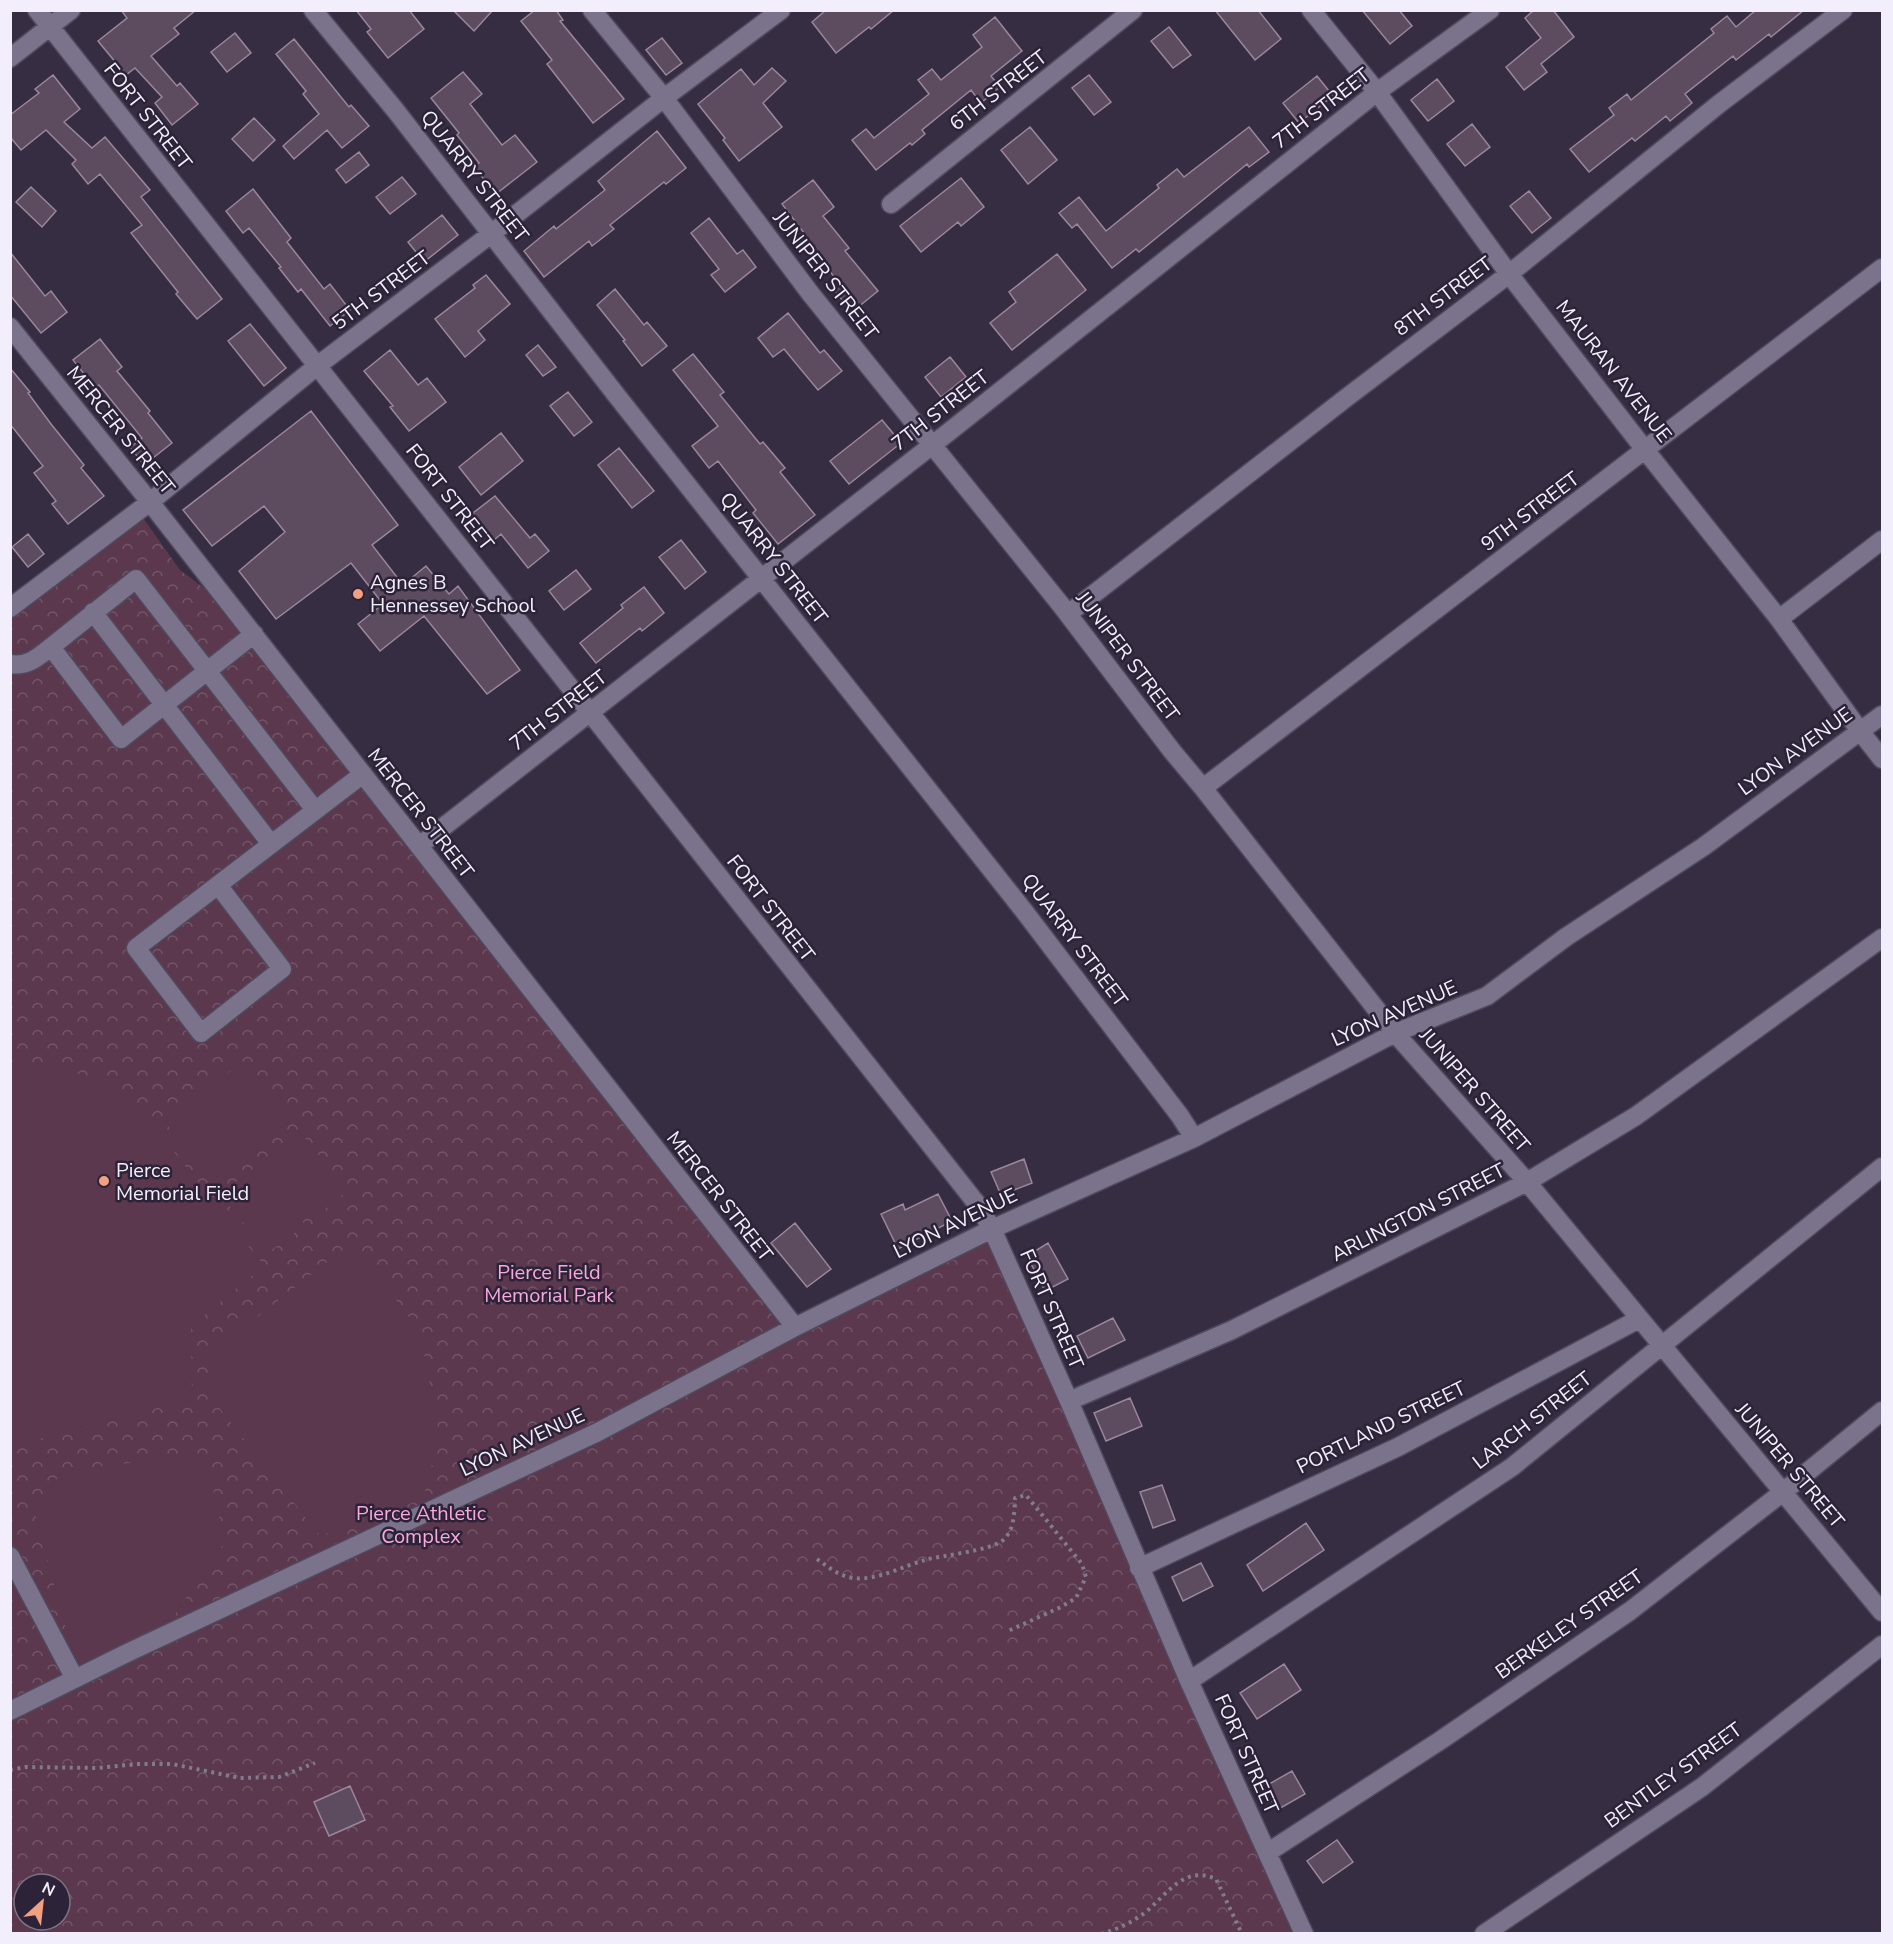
<svg xmlns="http://www.w3.org/2000/svg" width="1893" height="1944" font-family="'Nunito Sans',sans-serif">
	<style>
		.park { fill: url(#park-crowns); fill-rule: evenodd }
		.garden { fill: #5b384e }
		.building { fill: #5d4b5f; stroke: #9a879d; stroke-width: 1.5 }
		.lines { fill: none; stroke-linecap: round; stroke-linejoin: round }
		.minor-casing { stroke: #50495c; stroke-width: 21 }
		.path { stroke: #827b8d; stroke-width: 4; stroke-dasharray: 3 4.5; stroke-linecap: butt }
		.minor { stroke: #7b728b; stroke-width: 18 }
		.poi-dot { fill: #f2a080; stroke: #2c2338; stroke-width: 2 }
		.labels { text-anchor: middle; stroke-width: 5; stroke-linejoin: round; paint-order: stroke }
		.street-label { font-size: 20px; fill: #f3eefc; stroke: #2c2338 }
		.poi-label { font-size: 20px; fill: #f3eefc; stroke: #2c2338; text-anchor: start }
		.park-label { font-size: 20px; fill: #f8a8da; stroke: #2c2338 }
	</style>
	<defs>
		<pattern id="park-crowns" width="20" height="18" patternUnits="userSpaceOnUse" patternTransform="scale(1.5)"><rect width="20" height="18" fill="#5b384e"/><path d="M2 6a3 3 0 1 1 6 0M12 15a3 3 0 1 1 6 0" fill="none" stroke="#735568"/></pattern>
	</defs>
	<rect width="100%" height="100%" fill="#362d43"/>
	<path class="park" d="M141,515L180,570L204,588L788,1330L987,1238L1304,1933L11,1934V618ZM24,1884H60V1920H24Z"/>
	<path class="garden" d="M243,1061L247,1065L248,1064L289,1115L288,1116L291,1120L255,1148L252,1144L245,1149L248,1153L212,1181L208,1178L165,1122L201,1094L204,1098L211,1093L208,1089Z
		M22,1062L57,1065L130,1096L264,1266L191,1326L192,1399L11,1446L10,1066Z
		M300,1132L347,1191L312,1219L308,1215L302,1220L305,1225L269,1252L266,1248L264,1249L224,1199L225,1197L222,1193L258,1165L261,1169L268,1164L265,1160Z
		M353,1242L420,1332L439,1437L423,1499L320,1536L206,1391L210,1354Z
		M205,1454L225,1542L167,1625L77,1669L34,1509L63,1471Z"/>
	<path class="building" d="M121,10H196L174,28L179,34L151,56L177,86L180,83L198,104L172,125L155,103L162,97L135,68L126,75L98,41L127,18Z
		M356,10H409L424,29L388,58L367,32L371,29Z
		M453,10H493L474,31Z
		M535,10H556L563,20L560,21L624,99L593,123L547,64L552,60L521,21Z
		M826,10H894L871,29L869,27L836,53L812,22Z
		M1215,10H1258L1281,39L1255,60Z
		M1362,10H1399L1412,26L1390,44Z
		M1534,10H1553L1574,37L1541,64L1547,72L1524,90L1506,67L1541,38L1525,18Z
		M1756,10H1804L1771,37L1769,34L1736,60L1733,56L1685,94L1692,103L1670,121L1666,116L1635,141L1632,138L1589,172L1570,149L1614,115L1609,108L1627,94L1631,100L1714,33L1711,29L1727,16L1736,27Z
		M995,17L1022,51L991,76L1000,87L981,103L971,90L922,130L925,134L912,145L910,143L876,170L852,140L866,129L874,138L929,94L918,80L932,69L941,80L982,47L973,35Z
		M1169,27L1191,55L1173,68L1151,41Z
		M235,33L251,53L227,72L211,52Z
		M662,38L682,63L666,75L646,50Z
		M294,39L349,107L351,105L369,126L342,148L327,130L294,159L283,146L319,114L303,94L306,91L276,54Z
		M772,68L786,81L763,103L782,127L739,161L723,140L725,138L698,104L741,69L754,85Z
		M463,72L482,94L470,104L502,145L515,135L537,162L496,194L474,167L479,163L457,135L459,133L431,98Z
		M53,75L80,109L64,122L92,148L105,137L150,190L141,197L222,299L197,319L176,294L178,292L131,233L142,225L100,174L88,184L72,164L76,160L46,130L21,150L10,137V115L39,93L35,89Z
		M1089,75L1111,102L1094,115L1072,88Z
		M1317,76L1333,96L1299,123L1283,103Z
		M1437,79L1454,101L1428,121L1411,100Z
		M254,118L275,140L253,161L232,139Z
		M1472,124L1490,147L1465,166L1447,144Z
		M1030,127L1057,160L1028,184L1001,150Z
		M1249,127L1269,152L1249,167L1247,164L1139,252L1136,249L1112,268L1077,224L1072,228L1059,213L1079,197L1106,231L1159,188L1157,185L1177,169L1184,177Z
		M657,131L686,168L666,184L664,182L610,225L614,229L592,246L589,241L544,277L524,251L554,226L556,229L605,190L598,181Z
		M359,152L369,165L346,183L336,170Z
		M402,177L416,194L390,214L376,197Z
		M961,178L984,207L961,226L958,222L921,252L900,226Z
		M813,180L834,207L823,216L849,248L845,251L878,291L852,312L833,289L840,284L808,244L811,242L782,204Z
		M31,187L56,211L42,227L16,202Z
		M253,189L291,238L287,242L324,289L330,284L350,310L330,326L301,289L298,292L279,268L281,267L249,228L243,233L226,211Z
		M1529,191L1551,218L1532,233L1510,206Z
		M442,215L458,235L424,262L408,242Z
		M709,218L737,254L743,250L756,267L725,292L711,275L719,269L691,233Z
		M10,252L45,296L51,291L67,312L41,333L10,295Z
		M1057,254L1086,290L1012,350L990,323L1016,302L1009,292Z
		M486,275L510,304L478,331L485,340L465,357L435,319L475,288L473,285Z
		M615,289L644,325L647,322L667,346L642,366L623,341L625,340L597,305Z
		M788,313L820,353L824,350L842,371L818,390L784,349L773,357L758,338Z
		M250,324L286,368L264,386L228,341Z
		M100,339L122,367L117,371L150,411L148,413L172,443L144,465L130,447L142,438L99,385L95,388L73,360Z
		M538,345L556,367L543,376L526,355Z
		M390,350L418,385L427,378L446,402L409,431L390,407L393,406L364,371Z
		M693,354L724,392L720,395L760,444L763,442L785,468L780,472L815,515L778,544L753,513L756,510L718,461L709,468L692,446L718,426L673,370Z
		M950,357L966,377L941,397L925,377Z
		M10,368L30,392L28,393L51,424L84,465L81,468L104,496L68,524L52,504L56,501L34,473L43,466L10,424Z
		M568,392L592,422L574,436L550,406Z
		M311,411L398,525L372,545L403,585L426,566L449,594L458,586L520,670L487,694L424,616L380,651L358,624L383,604L351,563L276,619L239,571L285,532L264,506L212,546L183,510Z
		M882,420L901,443L849,484L830,461Z
		M501,433L523,461L481,495L459,467Z
		M619,448L654,491L632,508L598,465Z
		M495,496L530,538L535,534L549,551L528,568L501,534L494,540L473,513Z
		M28,534L44,554L28,567L12,547Z
		M681,540L706,572L685,589L659,557Z
		M576,570L591,589L564,610L549,591Z
		M644,587L664,613L642,631L640,628L596,663L580,643L623,608L621,605Z
		M1024,1159L1032,1183L1001,1195L991,1172Z
		M938,1194L952,1221L898,1249L881,1214L903,1204L905,1210Z
		M795,1223L831,1269L807,1287L771,1243Z
		M1048,1243L1068,1279L1045,1291L1027,1256Z
		M1113,1318L1125,1340L1088,1358L1077,1336Z
		M1130,1398L1142,1426L1106,1441L1094,1413Z
		M1162,1485L1175,1520L1153,1528L1140,1492Z
		M1306,1523L1324,1550L1263,1591L1247,1565Z
		M1201,1563L1213,1586L1183,1601L1172,1577Z
		M1284,1664L1301,1690L1257,1719L1240,1693Z
		M1292,1771L1305,1794L1277,1810L1264,1787Z
		M350,1786L365,1820L329,1836L314,1802Z
		M1337,1840L1353,1862L1323,1883L1307,1861Z"/>
	<g class="lines">
		<defs>
			<path id="minor" d="M37,10L977,1204L992,1229L1069,1401L1189,1681L1304,1934
				M313,10L396,111L617,396L1024,911L1180,1116L1194,1138
				M592,10L664,98L810,293L1061,605L1172,751L1203,788L1395,1033L1527,1182L1882,1612
				M1311,10L1377,92L1509,274L1642,446L1779,619L1860,731L1882,759
				M10,58L71,10
				M891,204L1133,10
				M10,327L150,502L795,1327
				M10,608L150,502L317,366L491,234L664,98L781,10
				M93,612L271,844
				M1068,614L1346,398L1509,274L1719,104L1843,10
				M1779,619L1882,540
				M51,647L136,579L315,810
				M10,664C28,667 38,657 51,647L121,739L254,634
				M1203,788L1882,268
				M419,846L945,435L1377,92L1490,10
				M218,885L136,948L201,1033L282,969L218,885L363,774
				M1069,1401L1232,1330L1527,1182L1636,1116L1882,938
				M10,1556L75,1679
				M1139,1568L1398,1447L1639,1319
				M1189,1681L1512,1467L1882,1167
				M10,1711L127,1653L598,1432L795,1327L992,1229L1194,1138L1395,1033L1487,996L1566,937L1703,847L1882,715
				M1267,1853L1441,1740L1630,1611L1783,1492L1882,1411
				M1484,1934L1702,1787L1882,1645"/>
		</defs>
		<use href="#minor" class="minor-casing"/>
		<path class="path" d="M817,1559C828,1567 839,1576 853,1578C877,1581 903,1566 925,1560C943,1555 988,1551 1002,1541C1015,1531 1014,1512 1015,1498L1026,1495L1082,1564L1086,1577L1076,1598L1059,1608L1008,1631
			M10,1770L26,1767L97,1768L139,1764H172L240,1778L279,1777L315,1763
			M1101,1934C1118,1929 1133,1922 1147,1911C1169,1892 1185,1865 1216,1879L1242,1934"/>
		<use href="#minor" class="minor"/>
	</g>
	<g class="poi-dot">
		<circle cx="358" cy="594" r="6"/>
		<circle cx="104" cy="1181" r="6"/>
	</g>
	<g class="labels">
		<g class="street-label">
			<text transform="translate(998 90) rotate(-38)" y="7">6TH STREET</text>
			<text transform="translate(1321 108) rotate(-38)" y="7">7TH STREET</text>
			<text transform="translate(148 116) rotate(52)" y="7">FORT STREET</text>
			<text transform="translate(475 176) rotate(52)" y="7">QUARRY STREET</text>
			<text transform="translate(826 275) rotate(52)" y="7">JUNIPER STREET</text>
			<text transform="translate(381 290) rotate(-37)" y="7">5TH STREET</text>
			<text transform="translate(1443 296) rotate(-37)" y="7">8TH STREET</text>
			<text transform="translate(1614 371) rotate(52)" y="7">MAURAN AVENUE</text>
			<text transform="translate(940 410) rotate(-38)" y="7">7TH STREET</text>
			<text transform="translate(121 430) rotate(51)" y="7">MERCER STREET</text>
			<text transform="translate(450 497) rotate(52)" y="7">FORT STREET</text>
			<text transform="translate(1530 511) rotate(-37)" y="7">9TH STREET</text>
			<text transform="translate(774 558) rotate(52)" y="7">QUARRY STREET</text>
			<text transform="translate(1128 656) rotate(53)" y="7">JUNIPER STREET</text>
			<text transform="translate(558 710) rotate(-38)" y="7">7TH STREET</text>
			<text transform="translate(1795 751) rotate(-36)" y="7">LYON AVENUE</text>
			<text transform="translate(421 813) rotate(52)" y="7">MERCER STREET</text>
			<text transform="translate(771 908) rotate(52)" y="7">FORT STREET</text>
			<text transform="translate(1075 940) rotate(53)" y="7">QUARRY STREET</text>
			<text transform="translate(1394 1013) rotate(-24)" y="7">LYON AVENUE</text>
			<text transform="translate(1475 1090) rotate(49)" y="7">JUNIPER STREET</text>
			<text transform="translate(720 1196) rotate(52)" y="7">MERCER STREET</text>
			<text transform="translate(1418 1212) rotate(-27)" y="7">ARLINGTON STREET</text>
			<text transform="translate(955 1223) rotate(-26)" y="7">LYON AVENUE</text>
			<text transform="translate(1052 1309) rotate(66)" y="7">FORT STREET</text>
			<text transform="translate(1532 1420) rotate(-38)" y="7">LARCH STREET</text>
			<text transform="translate(1381 1427) rotate(-26)" y="7">PORTLAND STREET</text>
			<text transform="translate(522 1442) rotate(-25)" y="7">LYON AVENUE</text>
			<text transform="translate(1790 1465) rotate(50)" y="7">JUNIPER STREET</text>
			<text transform="translate(1569 1624) rotate(-35)" y="7">BERKELEY STREET</text>
			<text transform="translate(1247 1754) rotate(66)" y="7">FORT STREET</text>
			<text transform="translate(1673 1775) rotate(-36)" y="7">BENTLEY STREET</text>
		</g>
		<g class="poi-label">
			<text x="370" y="589">Agnes B<tspan x="370" dy="23">Hennessey School</tspan></text>
			<text x="116" y="1177">Pierce<tspan x="116" dy="23">Memorial Field</tspan></text>
		</g>
		<g class="park-label">
			<text x="549" y="1279">Pierce Field<tspan x="549" dy="23">Memorial Park</tspan></text>
			<text x="421" y="1520">Pierce Athletic<tspan x="421" dy="23">Complex</tspan></text>
		</g>
	</g>
	<rect width="1893" height="1944" fill="none" stroke="#f3eefc" stroke-width="24"/>
	<g transform="translate(42 1902) rotate(27)"><circle r="28" fill="#2c2338" stroke="#7c7486" stroke-width="1.5"/>
	<path d="M0-4.5L10 22L0 15L-10 22Z" fill="#f2a080"/>
	<text y="-9" font-size="16" font-weight="bold" text-anchor="middle" fill="#f3eefc">N</text>
	</g>
</svg>
